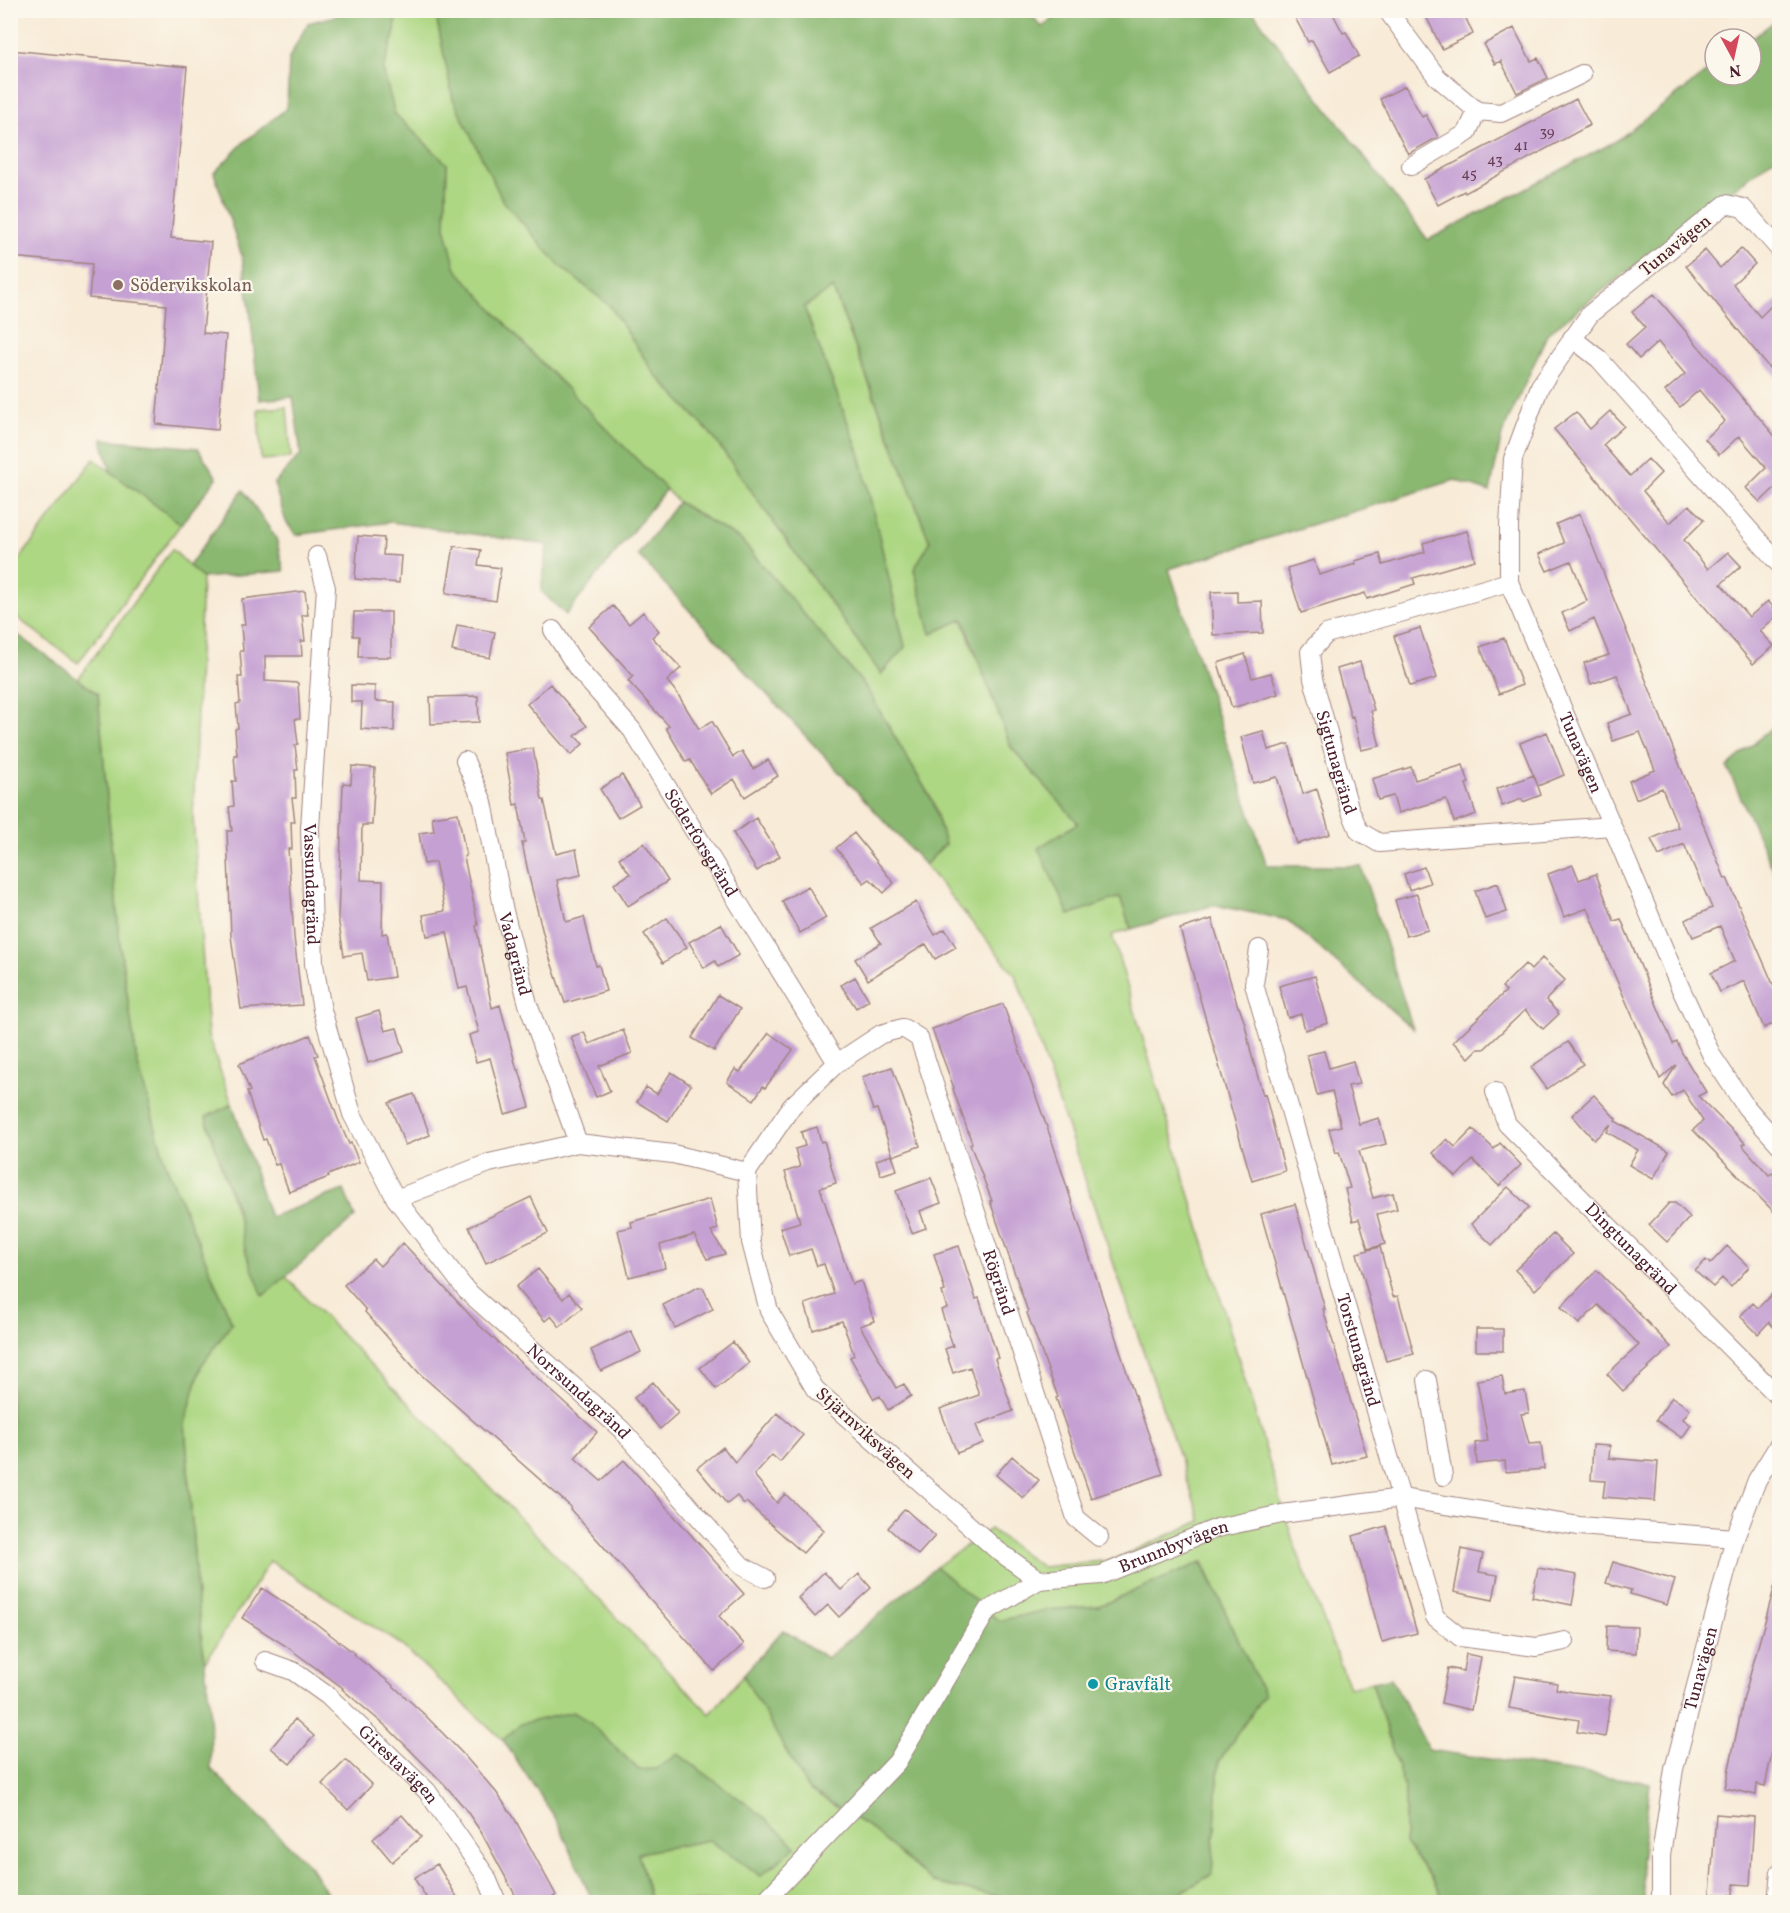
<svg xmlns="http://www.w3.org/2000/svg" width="1790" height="1913" font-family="Vollkorn,serif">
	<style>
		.green { fill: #add783; stroke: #7c7b57; stroke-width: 1.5 }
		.forest { fill: #8ab871; stroke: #6a6c4e; stroke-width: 1.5 }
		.building { fill: #c5a0d3 }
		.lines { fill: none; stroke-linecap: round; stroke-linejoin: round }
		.minor-casing { stroke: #a18581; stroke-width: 20 }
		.minor { stroke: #fff; stroke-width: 18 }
		.education-dot { fill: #8d6e63; stroke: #fbf7ec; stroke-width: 2 }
		.culture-dot { fill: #0f9aa8; stroke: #fbf7ec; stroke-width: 2 }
		.labels { text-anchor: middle; stroke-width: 4.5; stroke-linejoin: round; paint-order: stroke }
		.number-label { font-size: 15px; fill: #693f55 }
		.street-label { font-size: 18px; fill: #4a1f2b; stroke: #fbf7ec }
		.education-label { font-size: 18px; fill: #785e54; stroke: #fbf7ec; text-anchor: start }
		.culture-label { font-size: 18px; fill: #0d838f; stroke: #fbf7ec; text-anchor: start }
	</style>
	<rect width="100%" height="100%" fill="#fbf7ec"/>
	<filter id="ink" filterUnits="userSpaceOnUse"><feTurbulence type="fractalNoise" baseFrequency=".0167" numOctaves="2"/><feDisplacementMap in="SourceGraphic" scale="12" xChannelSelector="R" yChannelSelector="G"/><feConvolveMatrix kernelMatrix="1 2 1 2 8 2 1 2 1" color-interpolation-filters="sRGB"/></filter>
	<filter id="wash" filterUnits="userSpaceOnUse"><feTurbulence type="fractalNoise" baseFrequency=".008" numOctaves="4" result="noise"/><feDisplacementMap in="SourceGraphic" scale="24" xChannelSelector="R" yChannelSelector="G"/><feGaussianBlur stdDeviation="1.35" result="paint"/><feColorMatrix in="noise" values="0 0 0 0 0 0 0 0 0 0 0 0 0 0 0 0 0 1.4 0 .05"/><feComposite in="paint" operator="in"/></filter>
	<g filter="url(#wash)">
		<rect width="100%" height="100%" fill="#f8ebd7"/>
		<path class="green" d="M396,11H435L453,99L559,265L610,306L654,373L711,434L881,674L905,647L860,455L804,307L832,287L930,543L914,569L932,634L962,619L1011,747L1079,823L1069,914L1120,897L1131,929L1112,935L1293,1541L1349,1687L1372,1682L1405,1791V1844L1433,1880L1444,1902H1165L1212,1874L1219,1761L1263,1695L1203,1562L1099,1606L1046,1610L999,1621L936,1567L990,1529L1042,1567L1112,1560L1201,1521L1016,976L925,865L945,844L933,802L865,686L741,540L678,502L531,352L455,269L445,227L447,164L395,114L383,70L395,31Z
			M287,407L291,458L261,460L258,409Z
			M94,459L181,524L78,663L11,613V571Z
			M172,549L202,578L193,817L208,1036L232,1104L206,1118L263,1295L285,1276L710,1714L743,1675L808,1789L869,1827L934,1883L1024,1902H651L638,1853L709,1840L761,1876L656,1769L639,1770L587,1720L521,1724L503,1740L399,1643L270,1561L204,1664L197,1599L185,1423L201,1366L232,1323L166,1165L137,1062L120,946L98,694L78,679Z"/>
		<path class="forest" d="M1027,10L1042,27L1063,11H1252L1428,240L1616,141L1715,66V75H1751V39L1779,18V154L1548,333L1502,434L1490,492L1455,480L1169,569L1267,866H1361L1413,1029L1287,920L1214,905L1131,929L1120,897L1069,915L1038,848L1078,823L1011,747L963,619L931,634L914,569L930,542L833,288L804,307L860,455L905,647L881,674L711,434L654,373L610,306L559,265L503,201L453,99L435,11Z
			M354,11H396L395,31L383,70L395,114L447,164L445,227L456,269L531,352L666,489L566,615L541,591L547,545L391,522L296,535L286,522L274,484L301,454L293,397L259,400L250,310L242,256L214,173L244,142L287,108L289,58L308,23Z
			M102,439L198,448L217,478L181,524L111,472Z
			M243,490L276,538L284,571L202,578L189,566Z
			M678,502L741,540L865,686L933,802L945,844L925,865L638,555Z
			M10,629L98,694L120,946L137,1062L166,1165L232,1323L201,1366L185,1423L197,1599L210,1707L211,1769L310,1866L333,1902H11Z
			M1779,721V883L1727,767Z
			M232,1104L270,1217L344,1190L355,1217L263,1296L246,1253L236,1206L223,1171L206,1117Z
			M1202,1562L1264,1695L1219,1761L1212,1874L1165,1902H1024L934,1883L869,1827L808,1789L743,1675L783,1630L827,1658L936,1567L999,1621L1046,1610L1099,1606Z
			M1391,1678L1429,1750L1650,1783L1641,1863L1645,1902H1444L1433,1880L1405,1844V1791L1372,1682Z
			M573,1712L587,1720L639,1770L656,1769L678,1754L759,1813L796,1846L761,1876L709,1840L638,1853L651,1902H593L558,1822L503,1740L520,1724Z"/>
		<g id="blocks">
			<path class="building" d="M1291,10H1331L1343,33L1346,32L1359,56L1330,72L1312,40L1308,42Z
				M1423,10H1462L1473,34L1442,49Z
				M1514,28L1531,61L1538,58L1548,78L1517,93L1501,61L1495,64L1484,44Z
				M10,50L187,67L171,238L211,242L203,333L226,335L218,430L156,424L166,305L89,298L92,264L10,257Z
				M1405,86L1422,117L1426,115L1438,137L1408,154L1380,99Z
				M1576,99L1590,125L1465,193L1464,191L1438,205L1424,179Z
				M1741,248L1755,264L1733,284L1760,317L1779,298V380L1686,266L1705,250L1720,268Z
				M1654,294L1779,441V484L1760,502L1746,488L1766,468L1739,436L1719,455L1705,439L1725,421L1699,390L1680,407L1665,391L1685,374L1658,342L1639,359L1626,344L1645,327L1632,312Z
				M1610,411L1624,426L1603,445L1630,476L1648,459L1661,473L1643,491L1670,523L1689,505L1704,520L1684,540L1708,569L1728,552L1741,566L1721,584L1749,617L1768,601L1779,614L1760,631L1774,646L1753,664L1554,429L1576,412L1590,429Z
				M1580,514L1725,879L1727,878L1779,998V1021L1764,1028L1744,981L1720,992L1711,973L1735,961L1720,926L1693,937L1685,920L1712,908L1684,844L1659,856L1651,839L1678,827L1662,788L1636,799L1629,781L1655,770L1640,732L1613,741L1607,723L1632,714L1617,675L1591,684L1584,663L1609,655L1594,619L1570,631L1562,613L1587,601L1571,561L1547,571L1539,554L1564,543L1556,524Z
				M1467,531L1475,560L1413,578L1415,584L1367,599L1365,593L1301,613L1287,568L1314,560L1319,575L1356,564L1355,561L1380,554L1383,565L1425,552L1423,543Z
				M358,536L384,538L383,555L401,556L399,583L355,579Z
				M454,546L481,550L478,565L501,568L496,601L446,593Z
				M305,591L308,615H302L305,641H301L302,656H265V681L298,683L300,719H295L298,744L295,745L298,770H295L296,798H292L295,822H291L292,849H288L294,937L302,1005L241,1009L231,936L227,831H232L229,807L234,806L232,781H236L234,755H237L235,729L238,728L236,704L240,703L238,677H242L240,651H243L241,625H245L242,599Z
				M1237,591V602L1262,601L1263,633L1213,635L1211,592Z
				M613,606L629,624L643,612L659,631L652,637L681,668L667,681L677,693L699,729L712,721L733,757L742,751L753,769L768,760L778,776L745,797L734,779L711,794L690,760L686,762L666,728L669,726L628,681L633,676L589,627Z
				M354,612H391V657H358L359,636H353Z
				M457,625L495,632L490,658L452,651Z
				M1420,628L1437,678L1410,686L1394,636Z
				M1504,638L1522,685L1499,694L1480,647Z
				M1245,654L1252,678L1271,673L1278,694L1232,708L1218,663Z
				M1360,662L1374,710L1371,711L1380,746L1361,750L1353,716L1351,717L1337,669Z
				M550,684L587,726L575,736L583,744L571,755L527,704Z
				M351,685L375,686V701L395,702L394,731L361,729L362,702H351Z
				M478,696L479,722L431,724L430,697Z
				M1263,731L1268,750L1289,744L1303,794L1317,789L1330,834L1297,844L1277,777L1253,783L1241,737Z
				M1547,732L1564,775L1538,786L1520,743Z
				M533,748L542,800H544L556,854L576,849L581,875L557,880L566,922L584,917L596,966L599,965L606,991L565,1003L548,953L530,881L522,843L525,842L518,804L514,805L505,753Z
				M1463,765L1469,783L1466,784L1476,814L1454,822L1446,799L1398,813L1393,796L1378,800L1372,779L1411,767L1415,780Z
				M352,766L375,768L372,825H362L361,880L383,881L382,934L387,933L394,977L367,981L362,953L344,956L338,917L343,783L351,784Z
				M622,775L640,805L618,818L600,789Z
				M1534,775L1541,795L1523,802L1522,799L1502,806L1496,789Z
				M458,813L466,856L464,857L478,925L476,926L492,1008L500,1005L517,1070H519L530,1107L505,1114L490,1058L476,1062L469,1035L479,1032L467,987L459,989L447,932L427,936L423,915L445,911L435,862L424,864L419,833L434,831L432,817Z
				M756,818L780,856L757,871L733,833Z
				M854,833L894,883L884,893L870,879L864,883L836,848Z
				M644,843L668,881L628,906L614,884L630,874L619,858Z
				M1573,865L1579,880L1596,874L1614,921L1621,919L1673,1044L1677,1042L1682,1053L1706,1092L1698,1096L1745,1143L1742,1145L1769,1175L1772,1173L1779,1181V1217L1693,1130L1703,1121L1683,1090L1672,1097L1664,1085L1676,1065L1660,1079L1607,958L1588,908L1564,917L1548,874Z
				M1424,867L1430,883L1409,890L1404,874Z
				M1498,883L1507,912L1485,919L1475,891Z
				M808,886L826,918L800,933L782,901Z
				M1417,894L1428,930L1406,936L1395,900Z
				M916,902L935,935L945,929L956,947L935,959L926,944L868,980L855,959L881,943L871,928Z
				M667,918L687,947L663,963L644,934Z
				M1212,919L1238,1007H1239L1245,1024L1251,1053L1263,1095L1265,1094L1285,1171L1252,1181L1180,929Z
				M721,924L739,955L718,967L715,961L704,968L689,942Z
				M1542,958L1565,980L1546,1000L1559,1014L1543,1029L1525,1010L1484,1049H1478L1469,1058L1453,1042L1506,991L1502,987L1525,964L1531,970Z
				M1315,976L1328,1023L1305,1030L1301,1014L1288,1018L1279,986Z
				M855,977L869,1000L856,1008L841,985Z
				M718,995L740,1009L714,1051L692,1038Z
				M1003,1004L1053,1144L1133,1391L1163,1474L1091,1498L1056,1398L1058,1397L1027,1313L1028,1312L990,1201H992L970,1144L972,1143L953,1089L954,1088L932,1029Z
				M379,1011L385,1031L397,1028L404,1052L368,1063L356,1018Z
				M623,1030L632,1053L599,1066L610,1091L596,1097L571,1037L584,1032L589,1044Z
				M769,1033L793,1050L765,1088L763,1086L754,1100L727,1082L735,1069L740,1072Z
				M310,1035L318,1055L315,1056L338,1119L349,1144L351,1143L359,1162L328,1175L329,1177L289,1192L279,1164L275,1165L266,1139L263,1140L247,1092L250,1091L239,1064Z
				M1568,1042L1583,1064L1547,1089L1531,1067Z
				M1324,1051L1329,1068L1353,1061L1359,1084L1348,1086L1359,1124L1379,1118L1386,1144L1359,1151L1373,1198L1393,1193L1397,1209L1377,1214L1385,1244L1368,1249L1359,1219L1353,1221L1345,1189L1350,1188L1339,1152L1336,1153L1329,1129L1341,1126L1332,1091L1317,1095L1307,1055Z
				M892,1067L920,1146L893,1156L877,1109L873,1110L862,1077Z
				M671,1072L691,1085L668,1121L637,1102L646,1087L657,1094Z
				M414,1094L430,1135L405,1145L389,1103Z
				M1594,1095L1616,1119L1615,1121L1669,1151L1653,1179L1629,1165L1638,1150L1607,1132L1611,1124L1594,1140L1572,1115Z
				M817,1127L821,1142L824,1141L836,1183L820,1188L852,1284L861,1281L874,1321L860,1326L896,1388L904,1384L911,1396L888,1410L880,1396L874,1399L850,1357L854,1355L842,1321L813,1330L805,1304L834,1294L824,1264L817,1266L811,1249L789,1256L780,1228L800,1222L785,1172L800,1167L795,1149L805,1146L801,1132Z
				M1473,1129L1494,1149L1500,1143L1521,1165L1499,1186L1473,1160L1456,1177L1433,1153L1447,1139L1455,1147Z
				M892,1155L897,1170L881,1175L876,1160Z
				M931,1178L941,1203L920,1211L926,1228L912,1233L896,1191Z
				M1508,1187L1529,1207L1492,1245L1471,1224Z
				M531,1197L548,1233L486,1263L469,1227Z
				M710,1199L718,1229L711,1231L725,1254L707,1259L694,1235L660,1245L665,1268L629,1277L618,1230L632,1227L631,1222Z
				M1669,1203H1675L1690,1217L1667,1242L1649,1225Z
				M1295,1204L1325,1309H1323L1367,1456L1332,1465L1261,1214Z
				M1553,1234L1573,1254L1535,1290L1515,1270Z
				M403,1243L480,1326L597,1432L575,1458L601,1481L624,1460L744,1594L719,1616L744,1644L714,1671L570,1509L571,1507L419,1373L365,1312L366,1310L344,1285L373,1259L380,1266Z
				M959,1246L976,1299L979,1298L998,1358L995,1359L1013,1411L976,1425L983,1443L957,1453L940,1409L979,1395L970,1367L953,1373L945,1349L953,1346L941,1310L947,1308L942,1292L945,1291L934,1254Z
				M1727,1246L1749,1267L1731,1287L1722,1278L1713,1287L1695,1271L1706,1260L1710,1264Z
				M1380,1247L1393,1297L1398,1296L1414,1354L1386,1361L1357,1253Z
				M538,1269L563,1299L569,1293L582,1308L560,1327L551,1316L545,1321L516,1287Z
				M1597,1270L1671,1347L1623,1391L1607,1374L1639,1345L1610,1314L1609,1315L1598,1305L1579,1324L1561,1307Z
				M1779,1287V1333L1769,1322L1758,1334L1740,1316L1753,1303L1758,1308Z
				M696,1288H703L713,1309L675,1328L663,1305Z
				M1476,1329H1503V1351H1476Z
				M631,1331L641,1352L601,1371L591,1350Z
				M733,1342L749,1363L716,1389L700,1368Z
				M1502,1376L1505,1394L1525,1391L1529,1413L1521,1414L1529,1444L1541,1443L1544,1469L1506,1472L1505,1461L1477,1464L1475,1443L1488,1441L1477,1380Z
				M653,1382L678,1413L660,1429L634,1398Z
				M1672,1397L1690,1409L1683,1419L1691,1425L1682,1438L1656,1420Z
				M777,1413L803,1435L780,1462L772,1455L754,1475L777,1503L785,1494L824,1530L803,1553L746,1502L744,1504L737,1496L727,1504L697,1468L723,1447L735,1462Z
				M1593,1445L1610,1446L1609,1458L1658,1462L1655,1501L1603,1497L1605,1481L1591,1480Z
				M1012,1456L1039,1480L1023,1498L996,1475Z
				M905,1509L935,1536L918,1555L888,1528Z
				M1386,1526L1417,1633L1382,1642L1353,1536Z
				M1462,1549L1483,1554L1479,1572L1498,1575L1493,1600L1454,1592Z
				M1613,1562L1675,1580L1667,1605L1630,1594L1631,1590L1606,1583Z
				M1538,1568L1577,1575L1572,1605L1532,1597Z
				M824,1572L841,1590L859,1574L871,1588L839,1617L828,1605L815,1617L798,1598Z
				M1775,1585L1779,1586V1719L1765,1786L1757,1784L1756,1795L1725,1788L1744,1697Z
				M262,1588L314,1622L354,1653L353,1654L389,1682L424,1714L463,1754L496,1792L513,1816L556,1895L552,1898L554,1902H519L481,1832L464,1807L444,1784L388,1728L342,1689L343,1688L286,1646L242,1618Z
				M1607,1626L1637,1627L1636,1653L1606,1651Z
				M1466,1654L1481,1657L1471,1710L1441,1703L1448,1668L1463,1671Z
				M1515,1676L1557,1683L1556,1689L1573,1692L1611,1696L1605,1737L1577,1732L1579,1720L1509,1708Z
				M295,1719L314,1736L290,1764L271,1748Z
				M346,1760L372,1785L348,1810L322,1784Z
				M1716,1814L1754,1817L1750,1885L1734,1884L1733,1895L1710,1894Z
				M402,1815L421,1837L392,1862L373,1839Z
				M437,1864L460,1902H429L414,1878Z"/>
		</g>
	</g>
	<g filter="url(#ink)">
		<use href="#blocks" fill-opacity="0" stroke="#a18581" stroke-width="1.5"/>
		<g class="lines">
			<defs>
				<g id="minor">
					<path d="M1387,10L1437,77L1477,111"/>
					<path d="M1411,166L1467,133L1477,111L1501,113L1582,74"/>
					<path id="s1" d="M1780,250L1743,208L1726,204L1590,314L1540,386L1513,459L1509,526V582L1680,987L1712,1056L1746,1107L1780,1145"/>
					<path d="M1572,338L1599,359L1780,565"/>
					<path id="s2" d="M317,556L326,588L310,828L314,964L322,1010L352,1114L396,1199L466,1290L622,1430L742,1566L765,1578"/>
					<path id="s3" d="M1509,582L1326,634L1310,652L1313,679L1349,807L1359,831L1379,843L1612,826"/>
					<path id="s4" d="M553,630L578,669L632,730L837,1063"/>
					<path id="s5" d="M465,761L483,802L503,907L528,1004L578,1143"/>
					<path id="s6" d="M1259,949L1254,984L1435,1617L1460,1637L1536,1647L1565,1641"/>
					<path id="s7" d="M1495,1092L1507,1124L1780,1398"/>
					<path d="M396,1199L489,1163L578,1143L673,1154L747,1172"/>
					<path d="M1427,1380L1443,1476"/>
					<path id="s8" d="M1039,1580L997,1550L815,1389L769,1311L751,1242L747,1172L792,1106L837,1063L881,1034L903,1028L919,1038L1076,1518L1099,1537"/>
					<path id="s9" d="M265,1661L293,1671L328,1696L427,1791L486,1876L497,1902"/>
					<path id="s10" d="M764,1902L897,1762L987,1611L1039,1580L1101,1575L1217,1528L1282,1514L1401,1498L1579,1526L1735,1538"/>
					<path id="s11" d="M1661,1902V1855L1674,1769L1735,1538L1757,1480L1780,1443"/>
					<path d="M1777,1902L1780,1872"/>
				</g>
			</defs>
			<use href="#minor" class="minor-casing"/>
			<use href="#minor" class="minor"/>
		</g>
	</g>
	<circle class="education-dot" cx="118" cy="285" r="6"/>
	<circle class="culture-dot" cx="1093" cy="1684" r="6"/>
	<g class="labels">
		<g class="number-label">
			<text x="1547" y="136">39</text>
			<text x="1521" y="150">41</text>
			<text x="1495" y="164">43</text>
			<text x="1469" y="178">45</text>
		</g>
		<g class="street-label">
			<text transform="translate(1675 245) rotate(-39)" y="6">Tunavägen</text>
			<text dy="6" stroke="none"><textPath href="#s1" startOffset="722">Tunavägen</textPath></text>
			<text dy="6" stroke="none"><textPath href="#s3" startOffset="328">Sigtunagränd</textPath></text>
			<text dy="6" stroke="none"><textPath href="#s4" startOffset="260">Söderforsgränd</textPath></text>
			<text dy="6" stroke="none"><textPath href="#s2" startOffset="330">Vassundagränd</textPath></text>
			<text dy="6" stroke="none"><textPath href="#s5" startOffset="200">Vadagränd</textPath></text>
			<text dy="6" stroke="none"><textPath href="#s7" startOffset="210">Dingtunagränd</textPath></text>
			<text dy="6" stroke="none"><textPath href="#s8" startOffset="1020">Rögränd</textPath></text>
			<text dy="6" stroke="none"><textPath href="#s6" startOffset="416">Torstunagränd</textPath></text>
			<text dy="6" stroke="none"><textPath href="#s2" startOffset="927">Norrsundagränd</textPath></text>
			<text transform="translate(866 1433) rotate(42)" y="6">Stjärnviksvägen</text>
			<text dy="6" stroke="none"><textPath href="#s10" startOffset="570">Brunnbyvägen</textPath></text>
			<text dy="6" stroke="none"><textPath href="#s11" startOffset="238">Tunavägen</textPath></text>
			<text dy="6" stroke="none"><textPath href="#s9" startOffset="171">Girestavägen</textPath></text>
		</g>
		<g class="education-label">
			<text x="130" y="291">Södervikskolan</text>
		</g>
		<g class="culture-label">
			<text x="1105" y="1690">Gravfält</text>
		</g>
	</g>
	<rect width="1790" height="1913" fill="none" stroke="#fbf7ec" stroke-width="36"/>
	<g transform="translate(1733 57) rotate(172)"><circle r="28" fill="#fbf7ec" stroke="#b4a19f" stroke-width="1.5"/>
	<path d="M0-4.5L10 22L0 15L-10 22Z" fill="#d1495b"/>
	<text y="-9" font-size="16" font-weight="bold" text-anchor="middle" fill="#4a1f2b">N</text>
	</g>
</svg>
